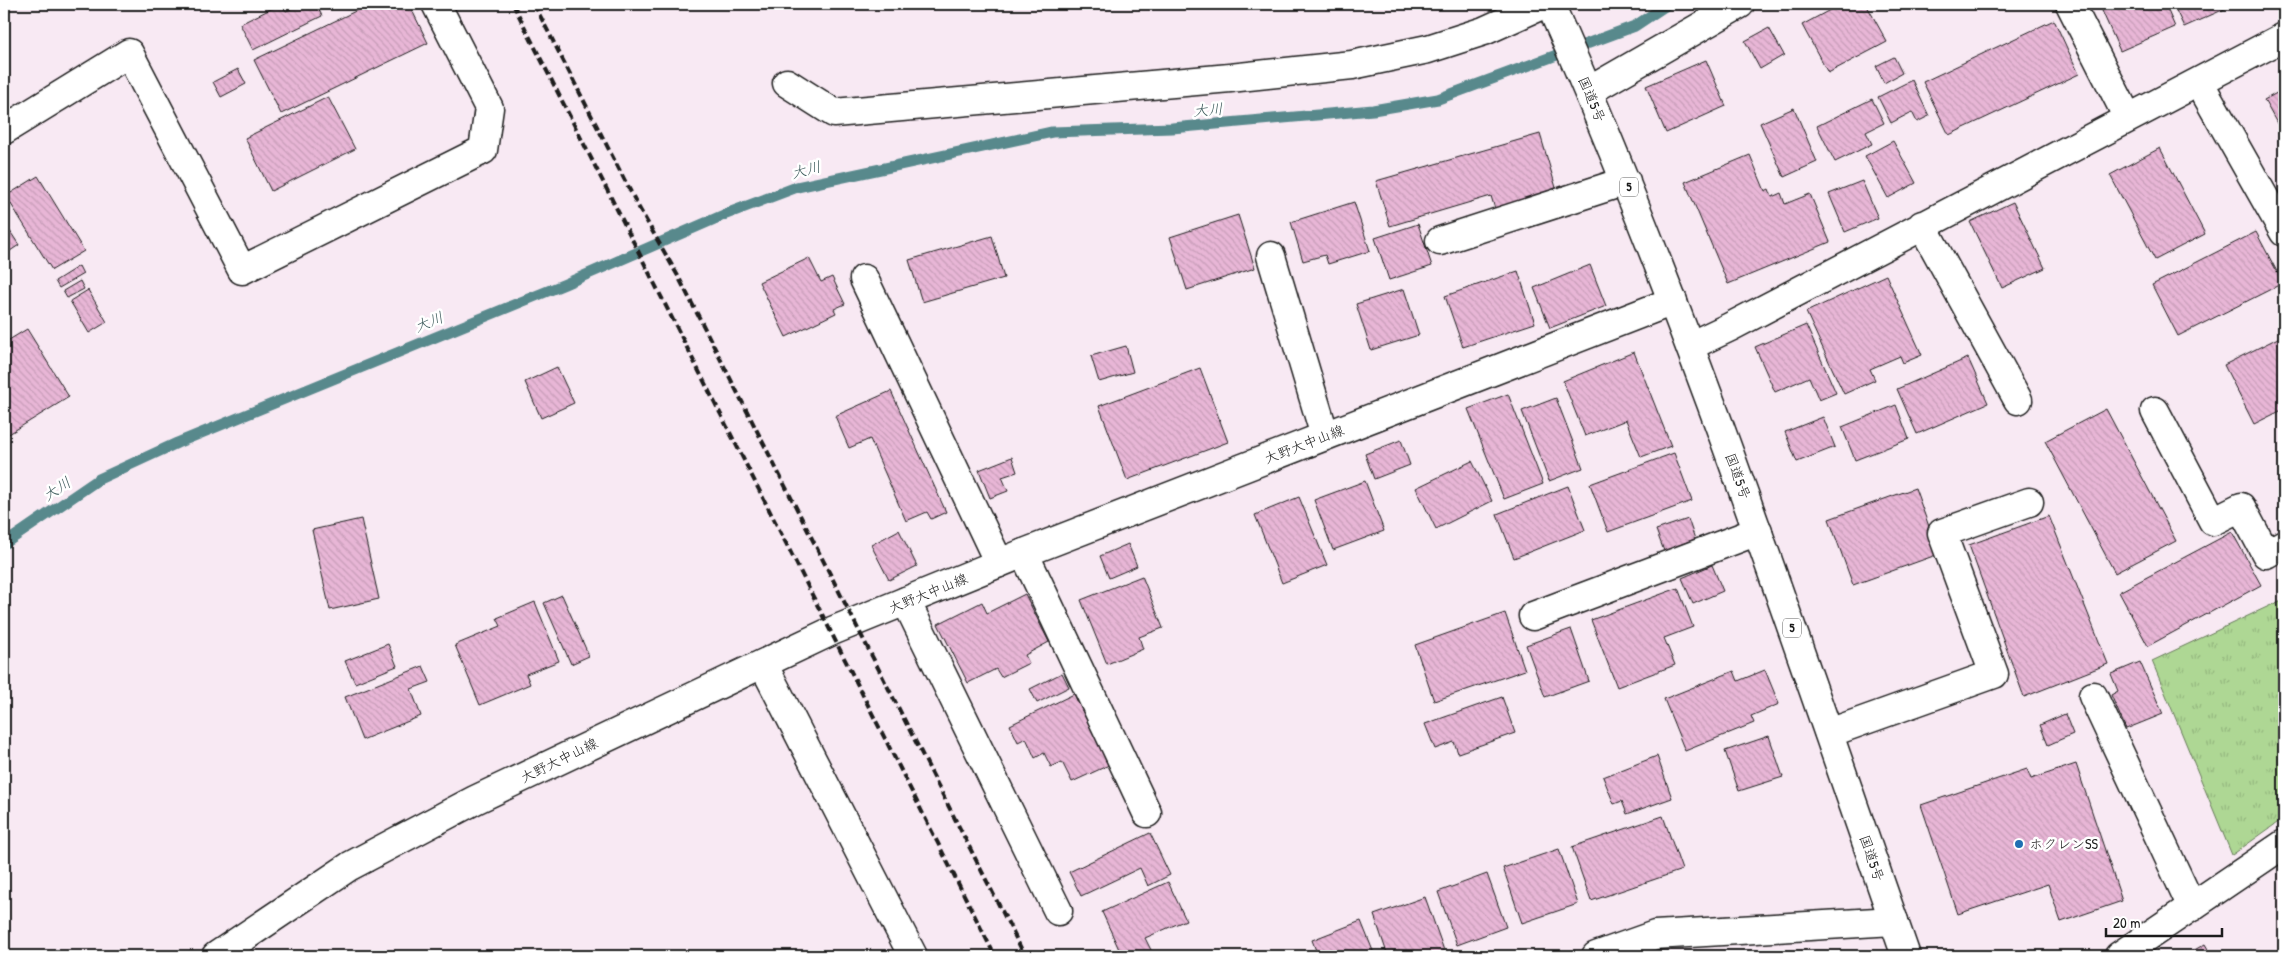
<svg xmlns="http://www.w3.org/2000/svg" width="2288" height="960" font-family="'Patrick Hand','Klee One',sans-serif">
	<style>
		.park { fill: url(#park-tufts); stroke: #657a58 }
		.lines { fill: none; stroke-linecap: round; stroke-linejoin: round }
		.stream { stroke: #58898c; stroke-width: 11 }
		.building { fill: url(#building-back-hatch); stroke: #1c1c1c }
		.minor-casing { stroke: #1c1c1c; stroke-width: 31 }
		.major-casing { stroke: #1c1c1c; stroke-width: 31 }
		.highway-casing { stroke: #1c1c1c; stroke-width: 31 }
		.minor { stroke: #fff; stroke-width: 28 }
		.major { stroke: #fff; stroke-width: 28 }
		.highway { stroke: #fff; stroke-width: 28 }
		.rail { stroke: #1c1c1c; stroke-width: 4; stroke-dasharray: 8 4; stroke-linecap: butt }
		.poi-dot { fill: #1f6fb2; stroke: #fff; stroke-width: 2 }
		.labels { text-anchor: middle; stroke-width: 5; stroke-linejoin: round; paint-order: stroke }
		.shield { fill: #fff; stroke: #606060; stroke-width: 1 }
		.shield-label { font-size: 12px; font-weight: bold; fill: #1c1c1c }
		.street-label { font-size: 14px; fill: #1c1c1c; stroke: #fff }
		.poi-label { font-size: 14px; fill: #1c1c1c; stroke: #fff; text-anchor: start }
		.water-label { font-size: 15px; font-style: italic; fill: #3f5c5d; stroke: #fff }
	</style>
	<defs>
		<pattern id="park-tufts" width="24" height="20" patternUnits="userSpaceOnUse" patternTransform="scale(1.25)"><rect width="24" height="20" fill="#aed794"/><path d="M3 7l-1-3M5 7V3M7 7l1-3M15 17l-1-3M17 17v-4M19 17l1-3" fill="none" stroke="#95b87f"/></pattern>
		<pattern id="building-back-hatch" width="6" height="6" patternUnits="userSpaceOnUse" patternTransform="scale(1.25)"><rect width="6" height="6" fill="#e8b6d6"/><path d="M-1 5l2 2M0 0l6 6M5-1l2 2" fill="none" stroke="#c69cb7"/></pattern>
	</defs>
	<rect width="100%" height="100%" fill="#f8e9f3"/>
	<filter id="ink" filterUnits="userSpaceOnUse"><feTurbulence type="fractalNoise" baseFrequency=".02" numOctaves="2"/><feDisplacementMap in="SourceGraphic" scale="10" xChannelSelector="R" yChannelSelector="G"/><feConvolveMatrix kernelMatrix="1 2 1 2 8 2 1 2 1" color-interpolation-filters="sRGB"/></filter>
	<g filter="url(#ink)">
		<path class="park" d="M2284,599V818L2232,855L2152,661Z"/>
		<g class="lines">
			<path class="stream" d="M4,544L99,479L177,443L565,284L726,214L797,187L1052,132L1172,128L1373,110L1438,99L1635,26L1668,4"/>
		</g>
		<path class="building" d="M281,4L286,11L301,4H316L322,16L253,50L240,24Z
			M370,4H409L428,43L281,114L254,60Z
			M1841,4H1866L1887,42L1828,73L1802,25Z
			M2099,4H2165L2175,27L2120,51Z
			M2173,4H2236L2184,27Z
			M2054,20L2079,74L1949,135L1923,82Z
			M1769,28L1784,55L1760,69L1745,41Z
			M1894,57L1902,73L1884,83L1876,66Z
			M1706,60L1726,106L1666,133L1646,86Z
			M238,69L246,84L221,97L213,82Z
			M1912,80L1929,116L1917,122L1912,112L1891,123L1878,97Z
			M2284,89V136L2264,100Z
			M328,97L355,149L271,191L245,138Z
			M1872,99L1884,123L1866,132L1872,144L1835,162L1817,126Z
			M1794,108L1817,162L1784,177L1760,123Z
			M1540,134L1557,191L1495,209L1491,196L1390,226L1376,181Z
			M1893,141L1916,183L1888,198L1865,156Z
			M2160,148L2205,234L2155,260L2110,175Z
			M1750,155L1765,191L1769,189L1772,197L1781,193L1785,204L1810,194L1830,242L1728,284L1685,182Z
			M38,176L84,251L52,270L6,196Z
			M1862,181L1878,218L1845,232L1829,194Z
			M1354,202L1370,251L1328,264L1325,255L1303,261L1291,222Z
			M2013,202L2045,268L2002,288L1970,222Z
			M1238,215L1255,268L1187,290L1170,237Z
			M4,222L19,245L4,255Z
			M1418,224L1432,266L1389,280L1375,238Z
			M2256,232L2283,283L2178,336L2152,285Z
			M992,236L1004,278L922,302L909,260Z
			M809,258L821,282L832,277L845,304L834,309L836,313L786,337L759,282Z
			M1590,265L1606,306L1550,328L1534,288Z
			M79,266L83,274L59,288L55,281Z
			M1518,271L1535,323L1463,347L1445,296Z
			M1886,275L1922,355L1903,363L1900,356L1870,369L1875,380L1844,394L1806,312Z
			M80,281L84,289L67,298L63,291Z
			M1404,289L1419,335L1371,350L1356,304Z
			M88,290L107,322L89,333L70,301Z
			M1806,325L1836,393L1819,400L1809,377L1775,392L1755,347Z
			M27,329L69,397L4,437V343Z
			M2284,335V409L2254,424L2224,365Z
			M1126,346L1133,372L1099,382L1091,356Z
			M1634,352L1671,446L1641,457L1626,420L1585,436L1563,381Z
			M1968,358L1988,403L1917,434L1897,389Z
			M557,367L574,403L541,418L525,382Z
			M1200,368L1228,442L1127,480L1099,406Z
			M891,391L946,512L931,519L927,512L906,521L870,439L849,448L835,416Z
			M1508,394L1543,484L1504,499L1468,409Z
			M1556,398L1583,468L1549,481L1522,411Z
			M1896,405L1909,439L1855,460L1842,427Z
			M2106,409L2176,541L2115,573L2045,441Z
			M1823,417L1835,447L1797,462L1785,432Z
			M1401,440L1410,465L1374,479L1365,454Z
			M1674,453L1692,501L1608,532L1590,484Z
			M1012,457L1017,472L1002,477L1008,491L990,498L979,470Z
			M1472,461L1492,501L1436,529L1416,488Z
			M1365,481L1384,531L1333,550L1314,500Z
			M1568,486L1585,530L1514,558L1497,514Z
			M1915,488L1939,554L1853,585L1829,519Z
			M1299,497L1327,565L1282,583L1255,515Z
			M2049,516L2108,664L2024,697L1969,545Z
			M361,519L379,599L330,610L312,530Z
			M1688,519L1695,539L1664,551L1656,530Z
			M899,530L917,566L889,580L871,545Z
			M2232,532L2261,585L2148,646L2119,592Z
			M1128,544L1137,566L1109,578L1100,556Z
			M1712,565L1723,591L1693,604L1682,578Z
			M1142,576L1163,628L1139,637L1143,649L1107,664L1081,600Z
			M1678,588L1693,627L1664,638L1675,665L1617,687L1591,620Z
			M1025,594L1049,642L1025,655L1029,663L1001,677L996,669L968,683L938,624L982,602L987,613Z
			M562,595L589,656L571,664L544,603Z
			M535,602L559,661L526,674L530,684L480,705L455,645L501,626L497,618Z
			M1505,613L1525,670L1434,701L1415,645Z
			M1571,629L1589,681L1545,697L1526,645Z
			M388,644L397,666L355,683L345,661Z
			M2140,662L2163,714L2126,729L2111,695L2118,691L2111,674Z
			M423,666L430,682L411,689L421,716L362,740L345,697Z
			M1765,670L1779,704L1751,716L1754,723L1685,751L1664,699L1734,671L1738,681Z
			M1062,673L1069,687L1037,703L1030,689Z
			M1074,694L1109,765L1072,782L1062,762L1051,767L1044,753L1035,758L1026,738L1018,742L1010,725Z
			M1502,697L1515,733L1458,753L1454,742L1435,749L1425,724Z
			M2065,714L2073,734L2048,745L2040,725Z
			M1769,736L1783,777L1739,791L1725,751Z
			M1657,756L1672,798L1627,814L1622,801L1614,804L1603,777Z
			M2076,764L2122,901L2061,922L2048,884L1958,914L1921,805L2027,769L2031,779Z
			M1663,816L1682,870L1591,901L1572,847Z
			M1150,833L1170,875L1148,886L1140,868L1081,896L1069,872Z
			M1559,849L1578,904L1522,923L1503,868Z
			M1487,874L1506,927L1457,945L1438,892Z
			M1168,882L1186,920L1145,938L1154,956H1122L1102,912Z
			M1425,897L1446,956H1388L1374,915Z
			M1361,921L1375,956H1318L1312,940Z
			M2205,944L2212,956H2184Z"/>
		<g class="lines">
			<defs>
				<path id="minor" d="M2070,4L2128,118
					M2199,82L2284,232
					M787,83L834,113L1230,78L1352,65L1428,49L1484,31L1544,4
					M1589,91L1740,4
					M4,130L129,53L242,270L483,150L489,108L436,4
					M1922,225L2018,400
					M1440,241L1626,181
					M1271,256L1325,436
					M864,279L999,563
					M1690,346L1730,327L2284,37
					M2155,411L2213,521L2241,507L2266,554L2284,544
					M1024,553L1147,813
					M906,601L1058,911
					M1533,616L1758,531
					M763,664L913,956
					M2093,696L2192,907
					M1829,733L1994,674L1942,533L2029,502
					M1596,956L1655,935L1894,921
					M2119,956L2284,844"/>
				<path id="major" d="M216,956L350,866L475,800L832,631L1024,553L1673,301"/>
				<path id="highway" d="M1550,4C1688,314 1794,636 1906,956"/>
			</defs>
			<use href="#minor" class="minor-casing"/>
			<use href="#major" class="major-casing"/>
			<use href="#highway" class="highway-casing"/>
			<use href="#minor" class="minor"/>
			<use href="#major" class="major"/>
			<use href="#highway" class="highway"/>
			<path class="rail" d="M513,4L995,956
				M534,4L638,206L678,276L1025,956"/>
		</g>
	</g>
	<circle class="poi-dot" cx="2019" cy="844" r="5"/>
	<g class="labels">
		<g class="shield">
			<rect x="1620" y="177.5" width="18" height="19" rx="4"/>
			<rect x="1783" y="618.5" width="18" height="19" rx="4"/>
		</g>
		<g class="shield-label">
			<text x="1629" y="191">5</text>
			<text x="1792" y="632">5</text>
		</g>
		<g class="street-label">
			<text transform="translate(1592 99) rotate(67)" y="5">国道5号</text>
			<text transform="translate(1304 444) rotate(-21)" y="5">大野大中山線</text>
			<text transform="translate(1738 476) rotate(70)" y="5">国道5号</text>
			<text transform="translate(928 593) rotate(-22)" y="5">大野大中山線</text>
			<text transform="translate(559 760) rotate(-26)" y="5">大野大中山線</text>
			<text transform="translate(1872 858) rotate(71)" y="5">国道5号</text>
		</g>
		<g class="poi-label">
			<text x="2029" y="849">ホクレンSS</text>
		</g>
		<g class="water-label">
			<text transform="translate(1208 110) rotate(-5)" y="5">大川</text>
			<text transform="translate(806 170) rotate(-14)" y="5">大川</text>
			<text transform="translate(429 322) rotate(-22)" y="5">大川</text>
			<text transform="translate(57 489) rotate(-34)" y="5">大川</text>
		</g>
	</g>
	<rect width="2288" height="960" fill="none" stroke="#fff" stroke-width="20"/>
	<rect x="10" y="10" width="2268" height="940" fill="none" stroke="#1c1c1c" stroke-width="2" filter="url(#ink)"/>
	<path d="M2106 928v8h116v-8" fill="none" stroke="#1c1c1c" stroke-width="2.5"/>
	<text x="2113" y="928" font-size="15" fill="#1c1c1c" stroke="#ffffff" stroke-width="4" paint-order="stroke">20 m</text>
</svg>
